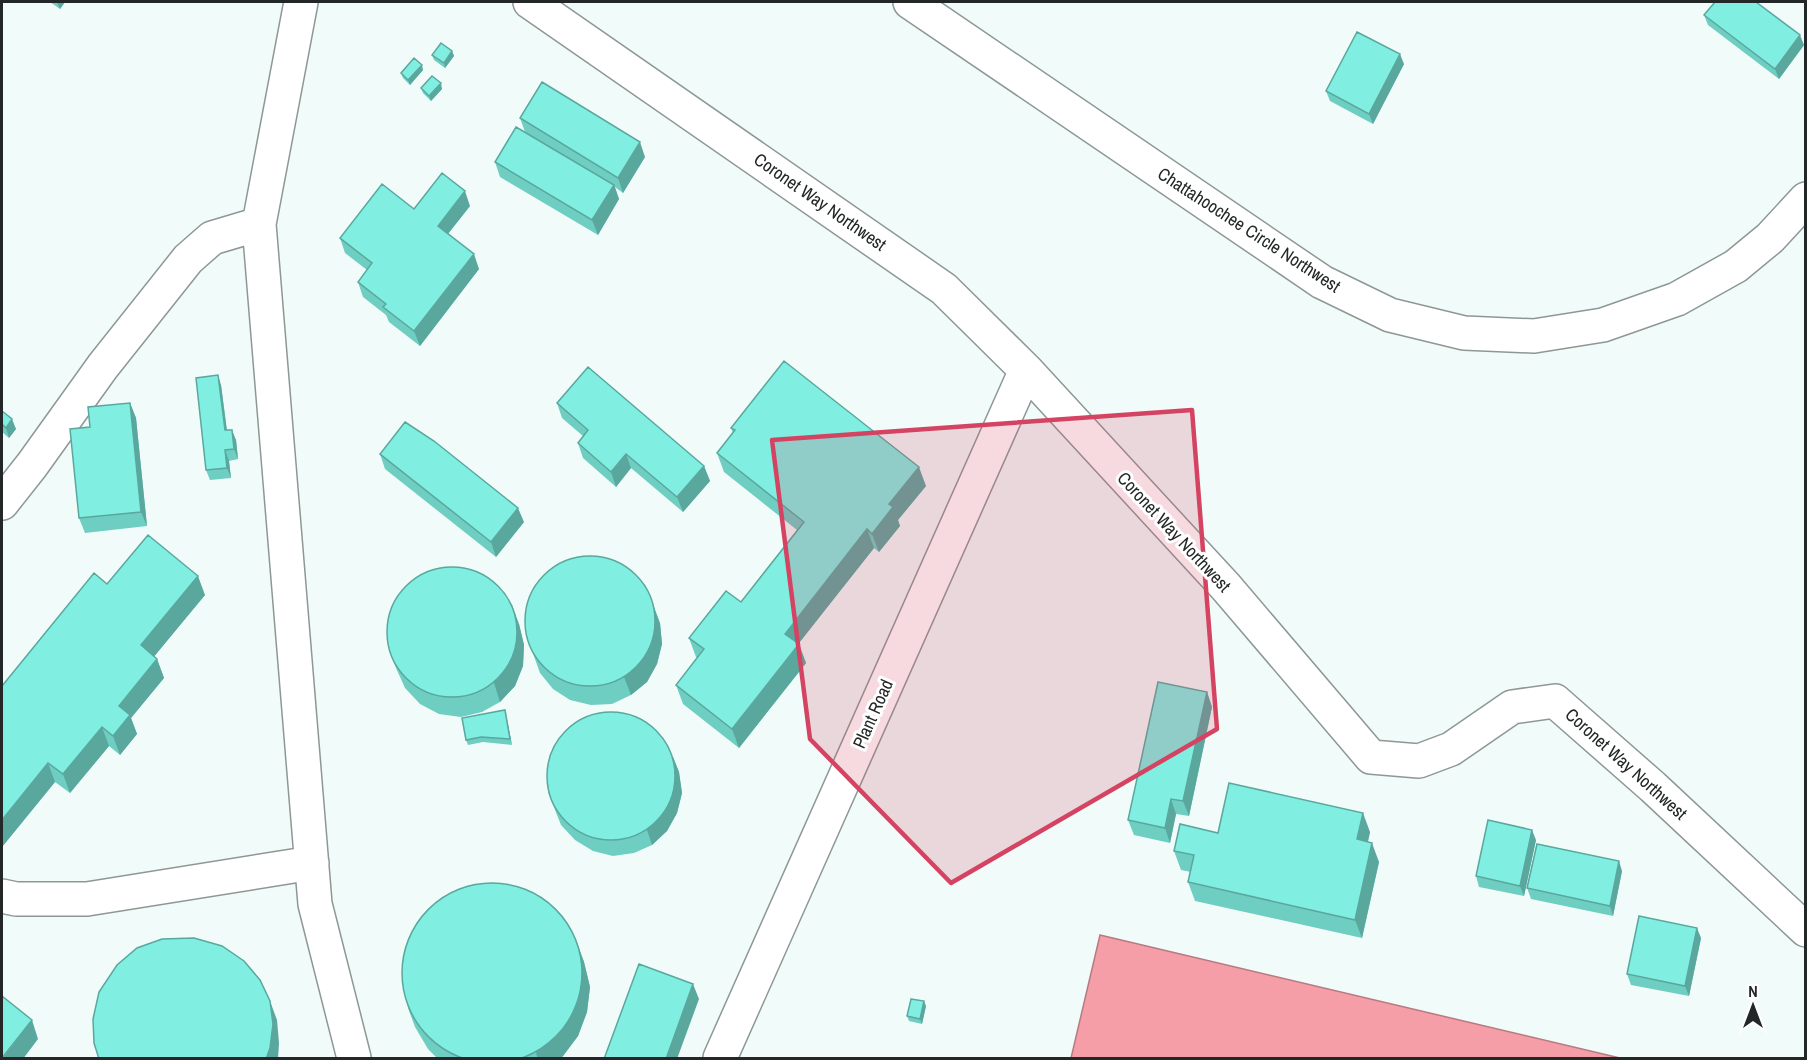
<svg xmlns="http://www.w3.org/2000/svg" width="1807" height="1060" font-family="'Archivo Narrow',sans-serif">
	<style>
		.water { fill: #f59ea8; stroke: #b67a81; stroke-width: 1.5 }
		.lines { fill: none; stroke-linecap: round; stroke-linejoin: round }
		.minor-casing { stroke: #8d9896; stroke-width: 36 }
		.minor { stroke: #fff; stroke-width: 33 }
		.wall { fill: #6ecec2 }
		.shaded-wall { fill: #5aa79e }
		.building { fill: #80efe1; stroke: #5aa79e; stroke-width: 1.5 }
		.marked { fill: #d44462; fill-opacity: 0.2; stroke: #d44462; stroke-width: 4.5; stroke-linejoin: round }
		.labels { text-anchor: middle; stroke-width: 6; stroke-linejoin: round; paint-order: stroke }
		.street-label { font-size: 18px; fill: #232727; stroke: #fff }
	</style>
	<rect width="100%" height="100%" fill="#f1fcfa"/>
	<path class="water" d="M1100,935L1620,1058H1071Z"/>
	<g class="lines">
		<defs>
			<path id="minor" d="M301,2L259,224L315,904L354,1058
				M530,2L944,289L1026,370L1226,587L1371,757L1419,761L1451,749L1512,707L1555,701L1653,787L1806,930
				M910,2L1322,282L1390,315L1464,333L1534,336L1603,325L1677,299L1736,266L1770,238L1806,199
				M2,503L32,465L103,366L188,259L212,238L259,224
				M2,896L16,899H87L312,863
				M720,1058L1026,370"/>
		</defs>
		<use href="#minor" class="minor-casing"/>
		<use href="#minor" class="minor"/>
	</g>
	<path class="wall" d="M50,2H65L60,9Z
		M1704,15L1804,45L1779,79L1708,25Z
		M452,51L454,56L445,68L434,60L432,55Z
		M1404,64L1373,124L1330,101L1326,91Z
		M423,70L410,85L403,78L401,73Z
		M421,88L442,89L431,101L423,93Z
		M520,118L645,157L623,193L615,187L619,199L598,235L500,177L495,162L525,132Z
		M470,206L448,234L479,269L420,346L389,322L386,315L363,297L358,282L367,270L345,253L340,238L414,209Z
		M221,385L227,430L236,440L238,459L229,461L231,478L210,480L206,470Z
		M130,403L136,418L147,526L85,533L79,518L90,427Z
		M557,403L704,466L710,481L683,512L631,468L616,487L583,458L578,443L583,436L562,418Z
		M2,411L16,429L9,438L2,432Z
		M731,428L926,486L898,520L900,526L879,552L874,548L798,644L806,663L739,748L683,704L676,685L697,657H696L689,638L741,602L797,530L724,472L717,453L733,433Z
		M380,454L524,522L496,557L385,469Z
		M107,584L205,595L154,656L157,659L164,678L131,718L137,734L120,755L109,746L70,793L55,782L2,847V686Z
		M660,623L662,644L657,664L647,682L631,695L612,704L591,705L570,700L553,689L540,673L526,634Z
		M519,624L524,645L523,666L515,686L500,702L482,712L461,717L439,714L420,704L405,688L396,668L389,650Z
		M1207,692L1212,707L1189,816L1176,814L1170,843L1134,835L1128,820Z
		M505,710L512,745L483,742L468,745L466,740Z
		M673,757L679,772L682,793L677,813L667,831L652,845L634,853L613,856L593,851L575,840L561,825L548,792Z
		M1370,832L1368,842L1379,862L1362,938L1195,901L1188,882L1191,872L1181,870L1174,851L1218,833Z
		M1536,840L1524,896L1479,887L1476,876Z
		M1622,871L1613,916L1531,899L1527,888Z
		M1701,938L1689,996L1631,985L1627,974Z
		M577,943L584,962L590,987L587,1012L578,1036L563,1056L560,1059H438L428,1049L415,1027L408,1008Z
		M926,1006L922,1024L909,1021L907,1016Z"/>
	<path class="shaded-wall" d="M57,2H65L60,9Z
		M1800,35L1804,45L1779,79L1775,69Z
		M452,51L454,56L445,68L444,63Z
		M1400,54L1404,64L1373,124L1369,114Z
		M422,65L423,70L410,85L408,80Z
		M441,83L442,89L431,101L429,96Z
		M640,142L645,157L623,193L618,178Z
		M614,185L619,199L598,235L592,220Z
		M465,191L470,206L443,240L438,226Z
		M474,254L479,269L420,346L414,331Z
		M218,375L221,385L228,440L225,430Z
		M130,403L136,418L147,526L141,512Z
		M12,419L16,429L9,438L6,428Z
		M232,430L236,440L238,459L234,449Z
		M225,450L229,461L231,478L227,468Z
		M626,454L631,468L616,487L611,472Z
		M704,466L710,481L683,512L677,497Z
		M919,467L926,486L898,520L900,526L879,552L872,534L889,504Z
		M518,508L524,522L496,557L491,542Z
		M867,529L874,548L792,652L785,634Z
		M198,576L205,595L148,664L141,645Z
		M653,604L660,623L662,644L657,664L647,682L631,695L624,677Z
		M512,605L519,624L524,645L523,666L515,686L500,702L494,683Z
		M799,644L806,663L739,748L732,729Z
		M157,659L164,678L131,718L137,734L120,755L113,736L119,706Z
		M1207,692L1212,707L1189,816L1183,801Z
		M505,710L512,745L510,739Z
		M102,727L109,746L70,793L63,774Z
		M673,757L679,772L682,793L677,813L667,831L652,845L647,830Z
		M48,763L55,782L2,847V820Z
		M1171,799L1176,814L1170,843L1165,828Z
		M1363,813L1370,832L1364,858L1357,839Z
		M1532,830L1536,840L1524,896L1520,886Z
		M1372,843L1379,862L1362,938L1355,920Z
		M1619,861L1622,871L1613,916L1610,906Z
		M1697,928L1701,938L1689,996L1685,986Z
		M577,943L584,962L590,987L587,1012L578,1036L563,1056L560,1059H538L536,1053Z
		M693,984L699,999L677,1059H666Z
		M270,1001L277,1020L279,1043L278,1059H266Z
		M924,1001L926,1006L922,1024L920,1019Z
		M32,1020L38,1039L23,1059H2Z"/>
	<path class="building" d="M1715,2H1756L1800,35L1775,69L1704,15Z
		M1357,32L1400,54L1369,114L1326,91Z
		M441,43L452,51L444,63L432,55Z
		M414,58L422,65L408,80L401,73Z
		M432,76L441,83L429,96L421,88Z
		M542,82L640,142L618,178L520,118Z
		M516,127L614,185L592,220L495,162Z
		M442,173L465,191L438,226L474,254L414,331L383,307L386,304L358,282L372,263L340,238L382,184L414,209Z
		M784,361L919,467L889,504L893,507L872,534L867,529L785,634L799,644L732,729L676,685L704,649L689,638L726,591L741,602L804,522L717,453L735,430L731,428Z
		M588,367L704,466L677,497L626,454L611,472L578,443L588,430L557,403Z
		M218,375L225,430H232L234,449L225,450L227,468L206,470L196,378Z
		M130,403L141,512L79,518L70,429L90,427L88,407Z
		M2,411L12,419L6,428L2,424Z
		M405,422L434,441L518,508L491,542L380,454Z
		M148,535L198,576L141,645L157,659L119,706L130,715L113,736L102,727L63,774L48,763L2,820V686L94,573L107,584Z
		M525 621a65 65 0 1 1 130 0a65 65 0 1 1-130 0Z
		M387 632a65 65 0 1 1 130 0a65 65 0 1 1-130 0Z
		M1158,682L1207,692L1183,801L1171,799L1165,828L1128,820Z
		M505,710L510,739L481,737L466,740L462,718Z
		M547 776a64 64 0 1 1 128 0a64 64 0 1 1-128 0Z
		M1229,783L1363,813L1357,839L1372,843L1355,920L1188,882L1194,855L1174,851L1180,824L1218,833Z
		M1488,820L1532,830L1520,886L1476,876Z
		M1537,844L1619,861L1610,906L1527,888Z
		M402 973a90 90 0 1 1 180 0a90 90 0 1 1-180 0Z
		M1639,916L1697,928L1685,986L1627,974Z
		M194,938L222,946L244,961L260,980L270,1001L273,1024L270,1048L266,1059H99L94,1043L93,1019L99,992L117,965L137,948L162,939Z
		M639,964L693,984L666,1059H604Z
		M2,996L32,1020L2,1058Z
		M911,999L924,1001L920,1019L907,1016Z"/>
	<path class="marked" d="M1192,410L1217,729L951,883L810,739L772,440Z"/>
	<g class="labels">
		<g class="street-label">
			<text transform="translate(820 202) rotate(35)" y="6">Coronet Way Northwest</text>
			<text transform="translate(1249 230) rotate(33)" y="6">Chattahoochee Circle Northwest</text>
			<text transform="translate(1174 532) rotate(47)" y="6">Coronet Way Northwest</text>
			<text transform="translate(873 714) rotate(-66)" y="6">Plant Road</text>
			<text transform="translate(1626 764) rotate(42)" y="6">Coronet Way Northwest</text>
		</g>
	</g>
	<rect width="1807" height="1060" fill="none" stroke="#232727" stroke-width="6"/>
	<g transform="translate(1753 1006)" stroke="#ffffff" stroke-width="4.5" paint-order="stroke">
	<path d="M0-4.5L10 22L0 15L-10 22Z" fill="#232727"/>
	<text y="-9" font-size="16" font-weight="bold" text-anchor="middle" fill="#232727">N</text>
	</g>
</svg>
